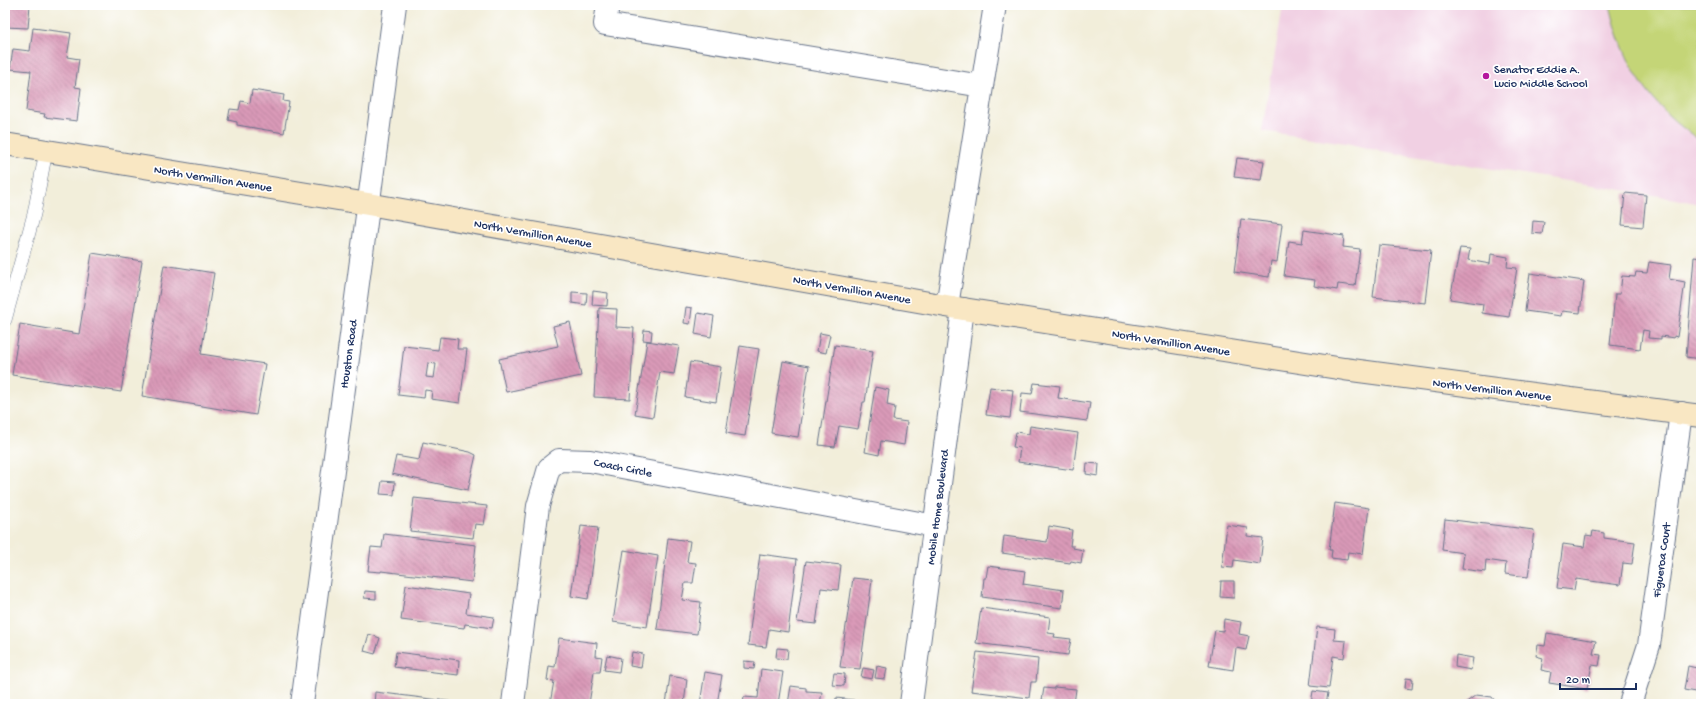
<svg xmlns="http://www.w3.org/2000/svg" width="1706" height="709" font-family="'Gochi Hand',sans-serif">
	<style>
		.built { fill: #f1d0e3 }
		.green { fill: #c4d577; stroke: #70826a }
		.building { fill: url(#building-back-hatch); fill-rule: evenodd }
		.lines { fill: none; stroke-linecap: round; stroke-linejoin: round }
		.lane-casing { stroke: #667289; stroke-width: 14 }
		.street-casing { stroke: #667289; stroke-width: 24 }
		.secondary-casing { stroke: #667289; stroke-width: 24 }
		.lane { stroke: #fff; stroke-width: 13 }
		.street { stroke: #fff; stroke-width: 22 }
		.secondary { stroke: #f9e7c3; stroke-width: 22 }
		.poi-dot { fill: #b5179e; stroke: #fff; stroke-width: 1.5 }
		.labels { text-anchor: middle; stroke-width: 3.5; stroke-linejoin: round; paint-order: stroke }
		.poi-label { font-size: 12px; fill: #1b2f5e; stroke: #fff; text-anchor: start }
		.street-label { font-size: 12px; fill: #1b2f5e; stroke: #fff }
	</style>
	<defs>
		<pattern id="building-back-hatch" width="6" height="6" patternUnits="userSpaceOnUse"><rect width="6" height="6" fill="#da9ab8"/><path d="M-1 5l2 2M0 0l6 6M5-1l2 2" fill="none" stroke="#b07e99"/></pattern>
	</defs>
	<rect width="100%" height="100%" fill="#fff"/>
	<filter id="ink" filterUnits="userSpaceOnUse"><feTurbulence type="fractalNoise" baseFrequency=".025" numOctaves="2"/><feDisplacementMap in="SourceGraphic" scale="8" xChannelSelector="R" yChannelSelector="G"/><feConvolveMatrix kernelMatrix="1 2 1 2 8 2 1 2 1" color-interpolation-filters="sRGB"/></filter>
	<filter id="wash" filterUnits="userSpaceOnUse"><feTurbulence type="fractalNoise" baseFrequency=".012" numOctaves="4" result="noise"/><feDisplacementMap in="SourceGraphic" scale="16" xChannelSelector="R" yChannelSelector="G"/><feGaussianBlur stdDeviation="0.9" result="paint"/><feColorMatrix in="noise" values="0 0 0 0 0 0 0 0 0 0 0 0 0 0 0 0 0 1.4 0 .05"/><feComposite in="paint" operator="in"/></filter>
	<g filter="url(#wash)">
		<rect width="100%" height="100%" fill="#f2eeda"/>
		<path class="built" d="M1283,5H1701V204L1660,196L1375,150L1346,143L1262,131Z"/>
		<path class="green" d="M1610,5H1701V141C1649,106 1624,66 1610,5Z"/>
		<g id="blocks">
			<path class="building" d="M5,5H30L28,28L5,27Z
				M33,28L71,33L67,57L79,59L75,87L81,88L77,121L44,117L45,114L26,111L31,71L10,69L13,49L30,51Z
				M252,90L284,95L283,101L289,102L284,133L237,125V122L228,120L230,109L239,110L241,101L250,103Z
				M1237,158L1264,161L1261,180L1234,177Z
				M1625,193L1646,195L1643,227L1622,225Z
				M1241,219L1282,224L1277,262L1271,261L1269,277L1234,272Z
				M1533,221L1544,222L1542,234L1532,233Z
				M1304,230L1344,236L1343,247L1360,249L1355,286L1338,284L1337,290L1314,286L1315,280L1284,276L1289,241L1302,243Z
				M1379,245L1431,250L1425,303L1373,297Z
				M1460,248L1470,249L1468,260L1490,264L1491,254L1508,257L1507,267L1517,268L1509,317L1482,313L1483,304L1450,299Z
				M92,253L142,261L121,392L12,375L20,324L79,334Z
				M1694,257L1701,258V359L1686,357Z
				M1649,262L1671,265L1669,279L1685,282L1677,337L1674,336V338L1661,336V339L1648,338L1649,331L1643,330L1640,349L1610,345L1615,294H1620L1622,276L1635,277L1636,272L1647,273Z
				M164,265L214,273L201,354L265,364L256,415L142,396Z
				M1530,273L1584,281L1580,313L1562,311L1561,316L1525,311Z
				M593,291L608,293L607,306L592,305Z
				M572,292L587,293L586,305L572,303Z
				M686,307L692,308L690,324L684,323Z
				M599,308L617,309L616,327L634,328L630,399L594,397Z
				M698,313L714,316L711,337L695,334Z
				M570,322L581,376L506,392L499,359L558,346L553,326Z
				M644,330L652,331L651,341L643,340Z
				M820,333L830,335L826,353L817,351Z
				M440,337L458,339L457,349H467L460,403L431,399L432,391L425,390L424,398L398,395L404,346L438,350ZM428,363L436,364L434,378L426,377Z
				M647,341L679,346L674,374L660,372L653,417L635,414Z
				M835,345L873,351L865,402H863L858,429L839,426L835,447L819,445Z
				M740,346L759,349L745,436L726,433Z
				M783,361L809,366L798,437L771,433Z
				M690,362L721,367L716,402L685,397Z
				M1034,383L1060,386L1058,398L1090,403L1087,421L1020,412L1022,393L1032,394Z
				M875,387L889,390L887,405L895,407L893,420L907,422L904,445L881,441L879,455L865,452Z
				M990,387L1013,390L1010,418L986,415Z
				M1030,426L1078,433L1073,470L1018,462L1020,448L1013,447L1016,432L1029,434Z
				M423,442L470,452L476,455L468,490L392,474L396,456L419,460Z
				M1087,463L1099,464L1098,476L1086,474Z
				M382,481L395,482L394,495L380,494Z
				M414,498L487,506L484,525L475,524L473,538L410,531Z
				M1335,503L1369,508L1363,554L1348,552L1347,560L1331,558L1332,550H1329Z
				M1445,519L1534,530L1528,577L1505,574L1506,563L1486,560L1485,572L1462,569L1464,553L1442,550Z
				M1227,525L1248,528L1247,536L1263,538L1260,564L1234,560L1233,568L1222,567Z
				M581,526L598,528L588,599L571,596Z
				M1049,526L1072,530L1070,546H1074L1073,548L1083,550L1081,563L1071,561L1070,563L1002,553L1004,536L1047,542Z
				M1593,531L1604,533V538L1635,542L1632,564L1623,563L1620,585L1576,579L1574,590L1557,588L1563,544L1584,547L1586,535L1592,536Z
				M384,534L476,545L472,582L381,571V572L368,571L371,547L382,548Z
				M668,538L690,541L687,562L696,563L693,583H685L682,600L701,602L697,634L657,629Z
				M624,550L658,556L647,627L613,622Z
				M760,554L797,559L788,632L769,629L766,647L748,645Z
				M806,561L841,565L838,590L821,588L816,624L797,622Z
				M988,566L1025,571L1023,584L1064,590L1062,608L982,597L984,578H986Z
				M853,578L872,580L860,669L840,667Z
				M1221,581H1234V598L1220,597Z
				M406,585L469,594L466,613L494,617L492,628L465,624L464,628L401,620Z
				M365,591L376,592V599L364,598Z
				M981,608L1050,617L1048,633L1055,634L1054,637L1071,639L1068,655L976,643Z
				M1224,619L1241,622L1239,634L1249,636L1246,650L1236,648L1233,670L1209,666L1215,630L1223,631Z
				M1317,627L1335,629L1334,640L1346,641L1344,658L1333,656L1329,688L1310,686Z
				M1547,633L1596,641L1593,654L1601,655L1599,666L1592,665L1587,689L1549,683L1551,672L1541,670L1543,658L1536,656L1538,645L1545,646Z
				M369,634L380,638L375,654L364,651Z
				M559,638L597,643L596,656L602,657L600,672H594L589,704H550L554,681L547,680L549,666L555,667Z
				M777,648L788,649L787,659L776,658Z
				M396,652L459,660L458,675L394,667Z
				M632,652L643,654L641,668L630,666Z
				M977,652L1038,659L1036,682H1031L1029,698L971,691Z
				M607,655L621,658L619,672L604,670Z
				M1456,655L1473,658L1471,670L1455,667Z
				M744,661L755,662L754,669L744,668Z
				M877,666L887,668L885,679L875,678Z
				M1688,666L1701,669V693L1684,690Z
				M863,668L874,670L872,679L861,677Z
				M761,669L783,672L778,704H743L744,697L758,698Z
				M705,672L722,675L717,704H700Z
				M834,673L845,674L844,686L832,685Z
				M670,676L687,679L684,704H666Z
				M1406,678L1413,679L1412,689L1405,688Z
				M791,686L806,688V691L822,692L820,704H788Z
				M1054,687L1076,689L1074,704H1052L1053,701L1042,700L1044,688L1054,689Z
				M1313,691L1328,693L1326,704H1311Z
				M375,692L455,702V704H374Z
				M1476,695L1492,697L1497,704H1464Z
				M836,698L854,700V704H835Z"/>
		</g>
	</g>
	<g filter="url(#ink)">
		<use href="#blocks" fill-opacity="0" stroke="#667289" stroke-width="1"/>
		<g class="lines">
			<defs>
				<path id="lane" d="M5,320L34,214L46,151"/>
				<path id="street" d="M608,5L605,24L982,86
					M947,306L995,5
					M302,704L395,5
					M513,704L538,506L549,468L559,460L590,461L935,526
					M911,704L963,309
					M1630,704L1649,645L1681,413"/>
				<path id="secondary" d="M5,144L368,204L963,309L1344,369L1701,416"/>
			</defs>
			<use href="#lane" class="lane-casing"/>
			<use href="#street" class="street-casing"/>
			<use href="#secondary" class="secondary-casing"/>
			<use href="#lane" class="lane"/>
			<use href="#street" class="street"/>
			<use href="#secondary" class="secondary"/>
		</g>
	</g>
	<circle class="poi-dot" cx="1486" cy="76" r="4"/>
	<g class="labels">
		<g class="poi-label">
			<text x="1494" y="73">Senator Eddie A.<tspan x="1494" dy="14">Lucio Middle School</tspan></text>
		</g>
		<g class="street-label">
			<text transform="translate(213 178) rotate(9)" y="4">North Vermillion Avenue</text>
			<text transform="translate(533 233) rotate(10)" y="4">North Vermillion Avenue</text>
			<text transform="translate(852 289) rotate(10)" y="4">North Vermillion Avenue</text>
			<text transform="translate(1171 342) rotate(9)" y="4">North Vermillion Avenue</text>
			<text transform="translate(348 354) rotate(-82)" y="4">Houston Road</text>
			<text transform="translate(1492 389) rotate(7)" y="4">North Vermillion Avenue</text>
			<text transform="translate(623 467) rotate(11)" y="4">Coach Circle</text>
			<text transform="translate(937 507) rotate(-83)" y="4">Mobile Home Boulevard</text>
			<text transform="translate(1661 560) rotate(-82)" y="4">Figueroa Court</text>
		</g>
	</g>
	<rect width="1706" height="709" fill="none" stroke="#fff" stroke-width="20"/>
	<path d="M1560 683v6h76v-6" fill="none" stroke="#1b2f5e" stroke-width="2"/>
	<text x="1566" y="683" font-size="12" fill="#1b2f5e" stroke="#ffffff" stroke-width="3" paint-order="stroke">20 m</text>
</svg>
